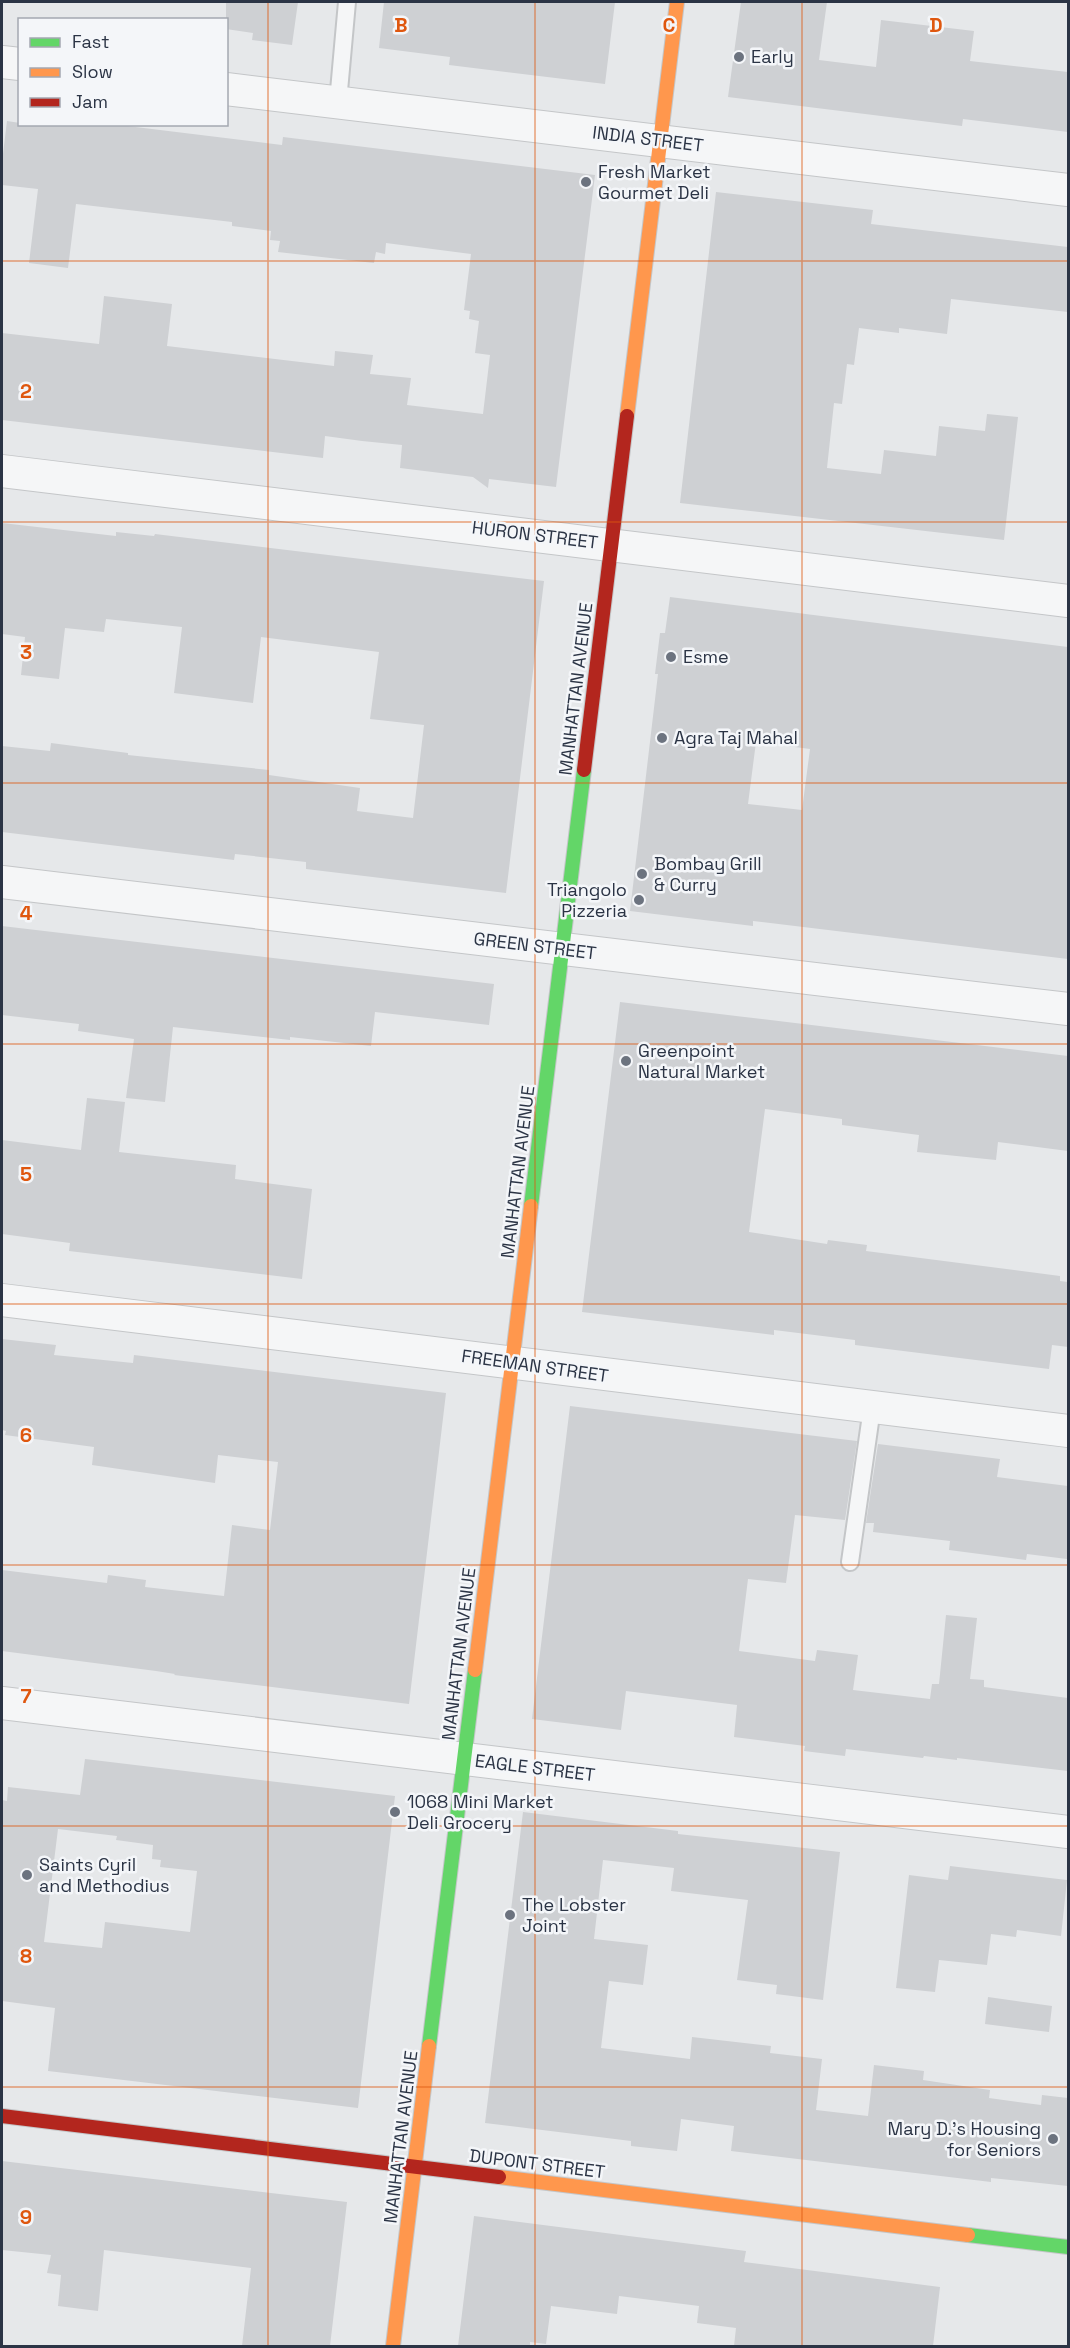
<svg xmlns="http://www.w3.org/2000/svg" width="1070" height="2348" font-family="'Space Grotesk',sans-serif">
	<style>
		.building { fill: #ced0d3; fill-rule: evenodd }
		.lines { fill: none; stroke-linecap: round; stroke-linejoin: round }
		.lane-casing { stroke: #c4c6c8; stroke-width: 20 }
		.street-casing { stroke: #c4c6c8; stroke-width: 34 }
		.fast-casing { stroke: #c4c6c8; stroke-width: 16 }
		.slow-casing { stroke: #c4c6c8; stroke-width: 16 }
		.jam-casing { stroke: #c4c6c8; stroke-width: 16 }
		.lane { stroke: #f5f6f7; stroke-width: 16 }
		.street { stroke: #f5f6f7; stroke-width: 32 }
		.fast { stroke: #63d668; stroke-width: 14 }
		.slow { stroke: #ff974d; stroke-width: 14 }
		.jam { stroke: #b3261e; stroke-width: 14 }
		.grid { fill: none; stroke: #df570f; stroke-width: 1.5; stroke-opacity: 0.55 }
		.poi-dot { fill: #6c737f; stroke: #f4f6f9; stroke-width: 2 }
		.labels { text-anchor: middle; stroke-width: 5; stroke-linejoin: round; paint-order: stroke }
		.poi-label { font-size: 18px; fill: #2b3445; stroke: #f4f6f9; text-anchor: start }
		.street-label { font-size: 18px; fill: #2b3445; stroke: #f4f6f9 }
		.grid-label { font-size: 20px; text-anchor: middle; font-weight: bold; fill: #df570f; stroke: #f4f6f9; stroke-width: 5; stroke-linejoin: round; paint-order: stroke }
	</style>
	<rect width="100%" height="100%" fill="#e6e8ea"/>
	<path class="building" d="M226,2H298L292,45L252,40L253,33L226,29Z
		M384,2H615L605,84L449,65L450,57L379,48Z
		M741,2H827L819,60L876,67L881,20L974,31L970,61L1068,72V132L963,119L962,126L728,97Z
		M7,121L20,123V124H111L282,145L283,137L595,175L556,487L489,479L488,488L473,477L400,468L402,445L362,441L325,436L323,458L2,420V333L99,344L104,296L172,304L167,346L334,366L335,351L373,355L370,374L411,378L407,405L483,414L490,355L475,353L479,321L469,319L470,311L464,310L471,254L386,243L385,254L376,252L374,263L278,252L280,241L270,240L271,231L232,226V222L76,204L68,268L29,263L38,189L2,185V162Z
		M716,192L873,210L871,224L1068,247V312L951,299L947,334L899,328V333L859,328L854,365L847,364L842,404L834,403L827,468L881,474L884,450L936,456L939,426L985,431L987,414L1018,417L1004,540L680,503Z
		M2,523L116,536V532L154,536L155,534L544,581L506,893L306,869V862L235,854L234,860L2,832V746L50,751L51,743L128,753V755L269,770V775L360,788L357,811L413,818L424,725L370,719L379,652L261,637L253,703L174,693L182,627L106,619L104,632L65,628L59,679L21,675L25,637L2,634Z
		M670,597L1068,647V959L753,921V926L630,911L658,674H655L660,633H665ZM756,742L810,749L802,810L748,804Z
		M2,926L494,984L489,1025L375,1012L371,1046L290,1037V1040L173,1027L165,1102L126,1098L134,1039L78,1031L79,1024L2,1015Z
		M620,1002L1068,1056V1151L998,1142L996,1160L917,1152L919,1135L842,1125V1119L765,1109L749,1232L827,1244L828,1240L867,1245L866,1251L1060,1276V1281L1068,1282V1347L1052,1345L1049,1369L855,1345V1340L774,1330V1335L582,1312Z
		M87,1098L125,1102L119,1152L236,1165L235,1179L312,1189L302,1279L69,1251L70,1243L2,1234V1140L81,1150Z
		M2,1339L56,1345L54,1355L133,1363L134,1355L446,1393L409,1704L174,1675L175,1674L156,1671L2,1651V1570L107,1583L108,1575L146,1580L145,1587L224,1596L232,1525L270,1530L278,1462L218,1455L215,1483L92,1465L94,1447L5,1435L6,1431L2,1430Z
		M570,1406L857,1441L845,1520L795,1515L786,1583L748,1579L739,1651L815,1661L817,1650L858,1655L853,1690L930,1699L932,1684H939L946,1615L977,1618L970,1679L984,1680V1687L1068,1698V1771L957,1758V1760L924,1756L923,1758L846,1749L845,1756L804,1751L805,1746L734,1737L737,1705L626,1691L621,1730L532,1719Z
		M878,1444L1000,1459L997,1477L1068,1486L1067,1559L1027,1554L1026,1560L949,1550L950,1541L873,1532L874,1523H866Z
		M85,1759L395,1796L358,2108L48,2071L55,2008L2,2001V1800L7,1801L8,1787L80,1795ZM58,1829L117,1836L116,1840L153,1845L152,1859L161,1860L160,1867L197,1871L190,1932L105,1922L102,1948L44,1942Z
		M523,1812L678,1831V1834L840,1852L823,2000L776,1994L777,1985L737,1980L748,1900L671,1891L674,1868L603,1860L594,1939L648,1945L643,1985L609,1981L601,2048L690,2059L692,2037L771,2046L770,2053L822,2059L816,2110L868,2116L874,2065L924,2071L923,2080L990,2090L989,2098L1041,2105L1042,2095L1068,2098V2186L991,2178V2182L731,2151L734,2126L681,2119L677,2151L631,2146V2141L485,2123Z
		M950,1866L1067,1880L1061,1936L1017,1930L1016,1937L991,1934L987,1965L939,1960L935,1992L896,1988L909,1875L948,1880Z
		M988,1997L1052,2006L1049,2032L985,2024Z
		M2,2161L347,2202L330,2346H242L251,2268L104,2250L98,2311L58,2306L61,2275L47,2273L51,2255L2,2250Z
		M474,2216L746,2251L744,2262L940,2287L933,2346H734L736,2328L697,2323L699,2306L619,2296L617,2314L551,2306L546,2344L530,2342V2346H458Z"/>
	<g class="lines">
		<defs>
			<path id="lane" d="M338,102L347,2
				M850,1562L872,1408"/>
			<path id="street" d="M2,62L20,64
				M226,89L1068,190
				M2,471L1068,601
				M2,882L1068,1009
				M2,1300L1068,1431
				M2,1703L1068,1832"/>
			<path id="fast" d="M531,1206L584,770
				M429,2046L475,1670
				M968,2235L1068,2247"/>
			<path id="slow" d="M627,416L677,2
				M475,1670L531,1206
				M499,2177L968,2235
				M393,2346L429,2046"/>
			<path id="jam" d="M584,770L627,416
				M2,2116L499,2177"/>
		</defs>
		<use href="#lane" class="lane-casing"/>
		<use href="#street" class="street-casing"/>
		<use href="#fast" class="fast-casing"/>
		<use href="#slow" class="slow-casing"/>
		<use href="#jam" class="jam-casing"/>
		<use href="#lane" class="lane"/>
		<use href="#street" class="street"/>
		<use href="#fast" class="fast"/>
		<use href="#slow" class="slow"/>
		<use href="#jam" class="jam"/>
	</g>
	<path class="grid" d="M268,2V2346M535,2V2346M802,2V2346M2,261H1068M2,522H1068M2,783H1068M2,1044H1068M2,1304H1068M2,1565H1068M2,1826H1068M2,2087H1068"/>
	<g class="poi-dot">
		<circle cx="739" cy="57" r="6"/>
		<circle cx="586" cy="182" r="6"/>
		<circle cx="671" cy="657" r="6"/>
		<circle cx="662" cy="738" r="6"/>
		<circle cx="642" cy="874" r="6"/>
		<circle cx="639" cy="900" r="6"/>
		<circle cx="626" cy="1061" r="6"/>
		<circle cx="395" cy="1812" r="6"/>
		<circle cx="27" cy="1875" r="6"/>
		<circle cx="510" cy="1915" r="6"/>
		<circle cx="1053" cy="2139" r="6"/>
	</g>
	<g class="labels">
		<g class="poi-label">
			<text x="751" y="63">Early</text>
			<text x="598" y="178">Fresh Market<tspan x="598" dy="21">Gourmet Deli</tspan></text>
			<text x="683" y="663">Esme</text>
			<text x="674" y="744">Agra Taj Mahal</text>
			<text x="654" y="870">Bombay Grill<tspan x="654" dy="21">&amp; Curry</tspan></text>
			<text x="627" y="896" text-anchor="end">Triangolo<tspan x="627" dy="21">Pizzeria</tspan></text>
			<text x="638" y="1057">Greenpoint<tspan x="638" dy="21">Natural Market</tspan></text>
			<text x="407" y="1808">1068 Mini Market<tspan x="407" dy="21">Deli Grocery</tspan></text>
			<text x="39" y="1871">Saints Cyril<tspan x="39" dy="21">and Methodius</tspan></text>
			<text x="522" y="1911">The Lobster<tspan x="522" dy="21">Joint</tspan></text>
			<text x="1041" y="2135" text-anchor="end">Mary D.'s Housing<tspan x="1041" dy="21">for Seniors</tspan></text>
		</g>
		<g class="street-label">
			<text transform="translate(648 139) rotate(7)" y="6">INDIA STREET</text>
			<text transform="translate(535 535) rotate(7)" y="6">HURON STREET</text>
			<text transform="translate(576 689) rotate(-83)" y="6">MANHATTAN AVENUE</text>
			<text transform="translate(535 946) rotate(7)" y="6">GREEN STREET</text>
			<text transform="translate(518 1172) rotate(-83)" y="6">MANHATTAN AVENUE</text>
			<text transform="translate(535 1366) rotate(8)" y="6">FREEMAN STREET</text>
			<text transform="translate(459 1654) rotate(-83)" y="6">MANHATTAN AVENUE</text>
			<text transform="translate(535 1768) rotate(7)" y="6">EAGLE STREET</text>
			<text transform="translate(401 2137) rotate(-83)" y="6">MANHATTAN AVENUE</text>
			<text transform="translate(537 2164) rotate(7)" y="6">DUPONT STREET</text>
		</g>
	</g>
	<g class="grid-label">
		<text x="401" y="32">B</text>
		<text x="669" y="32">C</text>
		<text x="936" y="32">D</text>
		<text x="26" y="398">2</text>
		<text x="26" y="659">3</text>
		<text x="26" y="920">4</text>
		<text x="26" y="1181">5</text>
		<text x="26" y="1442">6</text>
		<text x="26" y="1703">7</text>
		<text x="26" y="1963">8</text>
		<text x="26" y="2224">9</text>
	</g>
	<rect width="1070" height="2348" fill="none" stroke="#2b3445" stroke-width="6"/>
	<rect x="18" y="18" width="210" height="108" fill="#f4f6f9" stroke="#a4a8b1" stroke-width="1.5"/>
	<rect x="30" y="38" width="30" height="9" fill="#63d668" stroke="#a4a8b1" stroke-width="1.5"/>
	<text x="72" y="48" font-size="18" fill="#2b3445">Fast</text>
	<rect x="30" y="68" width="30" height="9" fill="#ff974d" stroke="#a4a8b1" stroke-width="1.5"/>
	<text x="72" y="78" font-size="18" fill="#2b3445">Slow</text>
	<rect x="30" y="98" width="30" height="9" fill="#b3261e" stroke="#a4a8b1" stroke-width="1.5"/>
	<text x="72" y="108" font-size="18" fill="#2b3445">Jam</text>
</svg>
